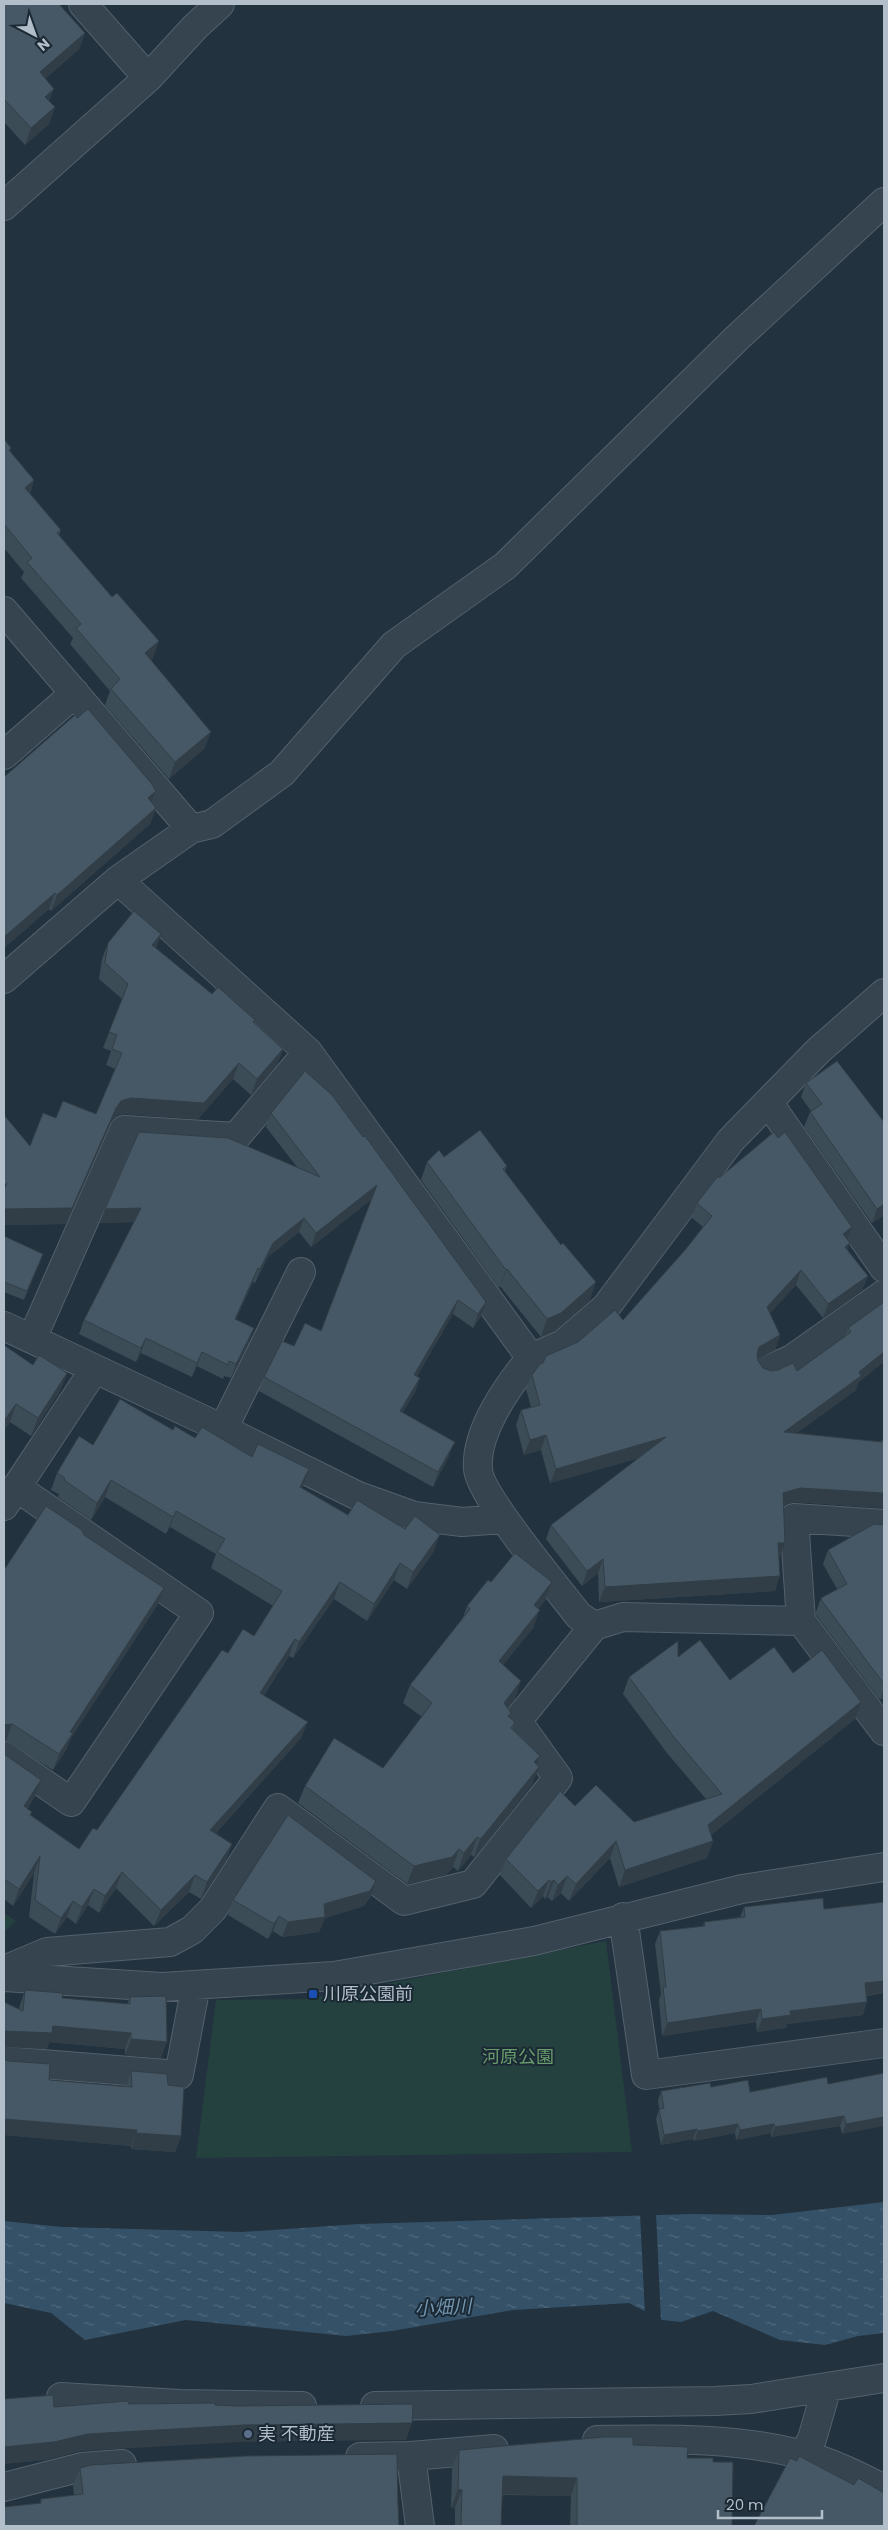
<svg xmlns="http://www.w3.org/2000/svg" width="888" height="2530" font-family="Poppins,'Noto Sans JP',sans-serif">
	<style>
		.park { fill: #24403f }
		.water { fill: url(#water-ripples) }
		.pier { fill: #22323f }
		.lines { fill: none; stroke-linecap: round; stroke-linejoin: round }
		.minor-casing { stroke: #54616d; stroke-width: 30 }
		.minor { stroke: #36444f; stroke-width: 28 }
		.wall { fill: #3c4c57 }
		.shaded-wall { fill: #313e47 }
		.building { fill: #465865; stroke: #313e47 }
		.transit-dot { fill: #1a4fb4; stroke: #1b2934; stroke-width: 2 }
		.service-dot { fill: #5c6f8a; stroke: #1b2934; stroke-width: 2 }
		.labels { text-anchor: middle; stroke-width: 4; stroke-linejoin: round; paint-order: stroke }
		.poi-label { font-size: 18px; fill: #b2beca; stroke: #1b2934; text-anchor: start }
		.park-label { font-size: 18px; fill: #689c6d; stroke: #1b2934 }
		.water-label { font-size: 19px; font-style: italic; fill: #7094af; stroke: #1b2934 }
	</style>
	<defs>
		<pattern id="water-ripples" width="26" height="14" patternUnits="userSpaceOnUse" patternTransform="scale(1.25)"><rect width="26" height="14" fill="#355167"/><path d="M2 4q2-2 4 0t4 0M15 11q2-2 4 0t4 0" fill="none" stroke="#50687b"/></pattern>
	</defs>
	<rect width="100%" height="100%" fill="#22323f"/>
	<path class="park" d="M4,1913L16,1921L4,1932Z
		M606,1941L632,2152L196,2158L216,2000L308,1999Z"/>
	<path class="water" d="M884,2202V2333L858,2336L825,2345L780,2340L713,2311L681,2322L662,2320L629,2303L513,2310L392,2331L346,2336L186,2320L85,2340L51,2313L4,2303V2221L62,2227L242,2232L359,2224L692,2214L772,2215Z"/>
	<path class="pier" d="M640,2213H656L661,2322L645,2314Z"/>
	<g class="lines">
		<defs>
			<path id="minor" d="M83,4L148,78
				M4,206L148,78L195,27L220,4
				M4,611L191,829
				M4,755L75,693
				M118,880L308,1052L531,1358L563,1344L606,1307L731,1140L818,1051L884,993
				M4,979L118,880L191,829L212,824L282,773L394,645L505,566L738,337L884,202
				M768,1102L884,1268
				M4,1326L223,1429L358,1496L414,1516L462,1522L504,1519
				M32,1339L124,1130L236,1137L308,1052
				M531,1358C508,1385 475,1432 478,1469C479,1495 559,1590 579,1616L594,1626L623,1617L801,1621L884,1731
				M767,1370L792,1359L884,1294
				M223,1429L301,1272
				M4,1506L94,1370
				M801,1621L794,1518L884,1524
				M4,1756L71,1802L199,1613L16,1487
				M623,1917L646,2075L884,2043
				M4,1970L47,1952L170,1942L192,1930L213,1909L278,1808L404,1901L473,1884L558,1778L517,1721L594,1626
				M4,1977L162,1987L334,1976L534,1941L742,1889L884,1867
				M4,2061L179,2075L196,1985
				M61,2397L180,2404L302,2406
				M375,2406L715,2401L751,2399L884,2378
				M597,2440C665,2439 736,2437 803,2455C831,2462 859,2476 884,2489
				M803,2455L812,2439L827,2387
				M411,2456L420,2526
				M360,2457L411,2456L494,2449
				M4,2487L82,2467L122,2464"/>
		</defs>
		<use href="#minor" class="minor-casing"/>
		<use href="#minor" class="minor"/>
	</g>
	<path class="wall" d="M4,4L85,33L79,49L45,79L49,102L55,107L49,124L25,145L4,122Z
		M4,439L11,448L10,452L34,480L30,493L61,530L59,535L153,658L151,660L205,748L169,779L105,705L110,691L70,644L73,638L21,578L24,572L4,548Z
		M4,777L156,791L152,802L156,808L150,824L51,911L49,909L4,948Z
		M161,934L156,948L212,994L254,1023L283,1049L277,1065L251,1095L233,1079L198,1119L125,1114L115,1117L110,1124L66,1224L4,1225V1115L30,1146L56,1118L96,1114L115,1069L106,1065L111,1051L103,1048L122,999L99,979L102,959L108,943Z
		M305,1071L481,1316L473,1328L453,1314L417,1376L420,1378L415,1392L402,1413L449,1456L433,1487L259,1391L264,1377L294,1346L321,1331L372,1199L311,1247L299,1232L268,1257L255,1283L253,1282L236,1319L249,1342L231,1378L224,1376L223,1379L197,1366L192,1377L141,1353L136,1362L79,1334L84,1320L134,1222L100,1223L105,1209L297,1167L266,1127L271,1113Z
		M806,1083L884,1122V1215L872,1223L804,1127L810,1112L811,1111L801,1097Z
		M444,1157L507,1166L505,1171L590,1300L555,1331L541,1337L500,1286L499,1288L421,1180L427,1162Z
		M719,1178L852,1227L848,1240L847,1250L868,1276L862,1290L823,1318L796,1285L770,1313L780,1335L775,1350L758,1359V1361L763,1368L771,1371H797L844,1337L848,1328L884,1302L856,1390L797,1433L881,1442L882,1440H884V1508L795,1502L783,1506L785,1543L779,1557L775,1591L599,1602L598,1573L582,1586L546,1539L551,1525L639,1458L550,1483L541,1450L524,1455L516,1425L521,1410L531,1407L526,1389L532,1375L543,1363L578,1342L623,1320L685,1250L703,1227L692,1218L697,1203Z
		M4,1236L43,1254L24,1300L4,1292Z
		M33,1365L67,1373L60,1391L31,1436L10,1422L4,1430Z
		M173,1430L195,1438L302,1488L348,1515L434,1551L407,1589L394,1580L367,1621L334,1599L293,1658L289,1656L264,1695L301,1738L216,1833L232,1844L226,1860L201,1899L189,1892L154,1926L116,1888L99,1913L88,1905L76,1924L67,1917L55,1934L29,1917L34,1873L13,1906L4,1899V1754L35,1796L27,1809L31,1815L79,1849L97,1830L228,1653L254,1636L273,1606L211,1568L216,1554L170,1527L166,1534L105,1497L91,1520L58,1497L59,1494L51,1490L57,1473L93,1445Z
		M884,1525V1701L882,1698L880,1700L816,1615V1612L821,1598L837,1589L823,1564L828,1550Z
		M84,1535L164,1588L158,1604L71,1738L66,1750L53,1770L6,1741H4V1570Z
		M491,1582L545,1600L538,1609L533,1628L503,1665L515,1699L508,1708L509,1718L515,1722L513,1729L540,1756L537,1765L532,1785L478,1853L474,1857L471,1855L458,1871L453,1867L446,1875L407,1884L298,1803L305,1786L383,1768L422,1717L403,1703L410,1685L462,1620L467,1606Z
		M678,1657L730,1680L793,1673L861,1702L855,1719L711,1835L713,1841L707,1858L619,1887L610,1858L569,1901L561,1893L552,1901L548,1897L545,1899L543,1896L531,1908L500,1875L506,1859L575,1806L634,1822L706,1799L667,1753L623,1694L629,1677Z
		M371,1896L364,1906L325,1918L319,1932L282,1937L273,1931L268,1939L228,1915L233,1900Z
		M744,1907L824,1909L884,1993L867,1996L863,2015L787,2024L786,2028L757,2032L756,2022L662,2036L659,2000L661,1994L655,1944L660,1931L703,1926L704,1922L740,1917Z
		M25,1990L62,1998L127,2004L130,1997L161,2058L125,2055V2049L49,2042L47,2049L4,2047V2002L19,2009L20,2005Z
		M4,2059L49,2080L126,2087L131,2071L168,2085L181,2136L175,2152L131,2149V2146L4,2135Z
		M884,2073L842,2134L840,2126L771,2137V2133L736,2140L735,2133L694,2141L693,2139L661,2145L656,2119L659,2109L658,2101L661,2091L711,2087L750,2092L828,2084Z
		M633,2445L687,2458L713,2462L732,2526H570L571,2496L502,2495L501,2526H455V2508H451L452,2468L459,2450Z
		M80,2468L398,2505L39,2504L41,2499L74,2495L73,2485Z"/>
	<path class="shaded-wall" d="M85,33L79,49L34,89L40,72Z
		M54,89L48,105L45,97Z
		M55,107L49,124L25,145L31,128Z
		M34,480L28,496L25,488Z
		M159,641L153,658L139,669L145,653Z
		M211,732L205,748L169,779L175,762Z
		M156,791L150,807L148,798Z
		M156,808L150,824L51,911L57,895Z
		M55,893L49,909L4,948V937Z
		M161,934L155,950L152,945Z
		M283,1049L277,1065L251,1095L257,1079Z
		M239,1063L233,1079L198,1119L125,1114L115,1117L110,1124L66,1224L4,1225V1209L116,1108L121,1101Z
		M377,1185L372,1199L311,1247L316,1233Z
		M884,1204V1215L872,1223L877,1209Z
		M141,1208L136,1222L100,1223L105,1209Z
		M304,1218L299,1232L268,1257L255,1283L260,1269L273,1243Z
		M852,1227L847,1242L843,1234Z
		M850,1243L845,1257V1247Z
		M43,1254L40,1263L24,1300L27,1291Z
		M258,1268L253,1282L230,1333L235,1319Z
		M507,1269L500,1286L499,1288L506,1270Z
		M801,1270L796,1285L762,1322L767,1307Z
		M868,1276L862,1290L823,1318L828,1304Z
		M596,1282L590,1300L555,1331L541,1337L547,1319Z
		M458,1300L453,1314L409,1389L414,1375Z
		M486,1302L481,1316L473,1328L478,1314Z
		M254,1328L249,1342L231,1378L236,1364Z
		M780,1335L775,1350L754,1361L759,1347Z
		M146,1338L141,1353L136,1362L141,1348Z
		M202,1352L197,1366L192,1377L197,1363Z
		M884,1352V1362L859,1382L856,1390L779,1446L784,1432Z
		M67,1373L60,1391L31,1436L38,1418Z
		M420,1378L415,1392L395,1425L400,1411Z
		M16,1404L10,1422L4,1430V1421Z
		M546,1435L541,1450L524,1455L530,1440Z
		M666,1437L661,1452L550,1483L556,1469Z
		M455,1442L449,1456L433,1487L438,1472Z
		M309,1469L303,1486L294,1504L300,1487Z
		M111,1480L105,1497L91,1520L97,1503Z
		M800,1488L884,1493V1508L795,1502L777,1508L783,1493Z
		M176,1511L170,1527L166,1534L173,1517Z
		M440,1535L434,1551L407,1589L413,1572Z
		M778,1543H785L780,1557H773Z
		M603,1559L598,1573L582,1586L587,1571Z
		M400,1563L394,1580L367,1621L374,1604Z
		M780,1576L775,1591L599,1602L605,1587Z
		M340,1582L334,1599L293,1658L299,1642Z
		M552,1582L545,1600L527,1623L534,1605Z
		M164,1588L158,1604L71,1738L66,1750L53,1770L59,1754L70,1732Z
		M540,1610L533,1628L492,1679L499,1661Z
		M295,1639L289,1656L254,1709L260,1693Z
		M521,1681L515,1699L497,1721L504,1703Z
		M884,1688V1692L882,1698L880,1700Z
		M861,1702L855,1719L702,1842L708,1825Z
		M308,1722L301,1738L204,1846L210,1830Z
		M12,1724L6,1741H4V1725Z
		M540,1756L534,1773L539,1767L532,1785L474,1857L480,1839L534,1762Z
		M41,1780L35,1796L17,1823L24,1806Z
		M477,1837L471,1855L458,1871L464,1853Z
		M616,1841L610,1858L569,1901L576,1884Z
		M713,1841L707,1858L619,1887L625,1870Z
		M232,1844L226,1860L201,1899L207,1882Z
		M459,1849L453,1867L446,1875L407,1884L414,1866Z
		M40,1856L34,1873L13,1906L19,1889Z
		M122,1872L116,1888L99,1913L105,1896Z
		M195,1875L189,1892L154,1926L161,1910Z
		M567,1876L561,1893L552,1901L558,1885Z
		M549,1880L543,1896L531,1908L538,1891Z
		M554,1880L548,1897L545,1899L551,1882Z
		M376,1881L371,1896L364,1906L325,1918L319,1932L282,1937L288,1922Z
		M94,1889L88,1905L76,1924L82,1907Z
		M73,1901L67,1917L55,1934L61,1918Z
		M279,1916L273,1931L268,1939L274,1924Z
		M884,1981V1993L860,1996L865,1983Z
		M867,2002L863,2015L787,2024L786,2028L757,2032L762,2019L790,2011Z
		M761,2009L756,2022L662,2036L667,2023Z
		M53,2026L131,2033L125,2049L49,2042L47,2049L4,2047V2031Z
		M131,2039L167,2042L161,2058L125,2055Z
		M844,2116L840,2126L771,2137L775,2127Z
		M884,2117V2126L842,2134L846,2124Z
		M4,2119L137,2130L131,2146L4,2135Z
		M738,2124L735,2133L694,2141L698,2131Z
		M774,2124L771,2133L736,2140L740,2130Z
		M697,2129L693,2139L661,2145L664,2135Z
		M136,2133L181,2136L175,2152L131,2149Z
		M412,2423L406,2440L239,2442L81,2451L47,2460L4,2464V2447L88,2434L245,2425Z
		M503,2476L577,2478L571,2496L496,2494Z
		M458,2489L462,2490L455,2508H451Z"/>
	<path class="building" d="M4,4H59L85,33L40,72L54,89L45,97L55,107L31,128L4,99Z
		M4,439L11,448L9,450L34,480L25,488L61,530L57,533L112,597L117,593L159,641L145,653L211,732L175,762L111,689L120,679L76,628L81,624L27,562L32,558L4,524Z
		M88,709L151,783L156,791L148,798L156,808L57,895L55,893L4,937V777L75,715L77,718Z
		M134,911L161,934L152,945L212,994L218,987L255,1020L253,1022L283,1049L257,1079L239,1063L204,1103L131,1098L121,1101L116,1108L72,1208L4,1209V1190L7,1183L4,1186V1115L30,1146L43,1113L56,1118L63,1101L96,1114L122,1053L112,1049L117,1035L109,1032L128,984L105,963L108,943Z
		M837,1061L884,1122V1204L877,1209L810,1112L822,1104L806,1083Z
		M305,1071L332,1095L363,1137L365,1136L486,1302L478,1314L458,1300L414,1375L420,1378L400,1411L455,1442L438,1472L264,1377L282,1341L294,1346L305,1323L321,1331L377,1185L316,1233L304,1218L273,1243L260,1269L258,1268L235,1319L254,1328L236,1364L229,1361L228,1365L202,1352L197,1363L146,1338L141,1348L84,1320L141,1208L105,1209L139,1132L228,1138L320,1177L271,1113Z
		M480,1130L507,1166L503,1169L561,1245L563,1243L596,1282L561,1313L547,1319L507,1269L506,1270L427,1162L439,1150L444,1157Z
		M774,1132L778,1138L785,1132L852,1227L843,1234L850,1243L845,1247L868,1276L828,1304L801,1270L767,1307L780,1335L759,1347L757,1354L758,1361L763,1368L771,1371L778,1370L793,1363L797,1371L851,1332L848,1328L884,1302V1352L859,1372L861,1376L784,1432L882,1442V1440H884V1493L800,1488L783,1493L785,1543H778L780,1576L605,1587L603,1559L587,1571L551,1525L666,1437L556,1469L546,1435L530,1440L521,1410L540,1405L532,1375L540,1364L543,1363L546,1356L578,1342L615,1310L623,1320L685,1250L712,1216L697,1203L718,1176L719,1178Z
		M4,1236L43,1254L27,1291L4,1282Z
		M4,1345L33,1365L39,1355L67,1373L38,1418L16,1404L4,1421Z
		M120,1399L173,1430L175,1426L195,1438L202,1427L252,1457L258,1444L309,1469L300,1487L348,1515L357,1500L405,1529L415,1516L440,1535L413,1572L400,1563L374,1604L340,1582L299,1642L295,1639L260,1693L308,1722L210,1830L232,1844L207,1882L195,1875L161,1910L122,1872L105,1896L94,1889L82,1907L73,1901L61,1918L35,1900L40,1856L19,1889L4,1879V1754L41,1780L24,1806L32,1812L30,1815L79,1849L93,1828L97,1830L222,1650L228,1653L243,1629L254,1636L282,1591L217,1552L225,1539L176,1511L173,1517L111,1480L97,1503L64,1480L65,1478L57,1473L79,1436L93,1445Z
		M46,1506L82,1530L84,1535L164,1588L70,1732L73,1733L59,1754L12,1724L4,1725V1570Z
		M874,1524L884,1525V1684L822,1601L821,1598L847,1584L828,1550Z
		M515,1553L552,1582L534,1605L540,1610L499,1661L521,1681L504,1703L511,1713L508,1716L515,1722L511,1728L540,1756L534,1762L539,1767L484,1835L480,1839L477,1837L464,1853L459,1849L452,1857L414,1866L305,1786L334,1738L383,1768L432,1703L410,1685L470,1609L467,1606L488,1580L491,1582Z
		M700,1640L730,1680L774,1647L793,1673L822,1650L861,1702L708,1825L713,1841L625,1870L616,1841L576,1884L567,1876L558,1885L554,1880L551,1882L549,1880L538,1891L506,1859L560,1791L575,1806L596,1785L634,1822L722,1794L673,1736L629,1677L678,1641V1657Z
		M288,1815L376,1881L370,1891L324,1904L325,1917L288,1922L279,1916L274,1924L233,1900Z
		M823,1898L824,1909L884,1902V1981L865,1983L867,2002L790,2011L791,2015L762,2019L761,2009L667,2023L663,1987H666L660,1931L705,1926L704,1922L745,1917L744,1907Z
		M25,1990L63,1993L62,1998L130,2004V1997L166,1996L167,2042L131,2039V2033L53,2026L52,2033L4,2031V2002L23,2011Z
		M4,2059L8,2061L50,2064L49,2080L132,2087L131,2071L167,2074L168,2085L184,2087L181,2136L136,2133L137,2130L4,2119Z
		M884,2073V2117L846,2124L844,2116L775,2127L774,2124L740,2130L738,2124L698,2131L697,2129L664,2135L659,2109L664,2108L661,2091L710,2083L711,2087L748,2080L750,2092L827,2077L828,2084Z
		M53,2395L54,2407L128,2401L129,2404L215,2403V2405L237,2406L413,2404L412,2423L245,2425L88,2434L54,2442L4,2447V2399Z
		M604,2437H633V2445L688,2447L687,2458H713V2462H733L732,2526H577V2478L503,2476L501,2526H461L462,2490L458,2489L459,2450Z
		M397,2454L398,2505L399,2526H4V2507L41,2503V2499L83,2494L80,2468L91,2465L246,2456Z
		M799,2456L854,2485L858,2478L884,2493V2526H754L790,2458L797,2461Z"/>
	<rect class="transit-dot" x="308" y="1989" width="10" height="10" rx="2.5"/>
	<circle class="service-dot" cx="248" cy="2434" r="5"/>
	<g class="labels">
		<g class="poi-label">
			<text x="323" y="2000">川原公園前</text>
			<text x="258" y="2440">実 不動産</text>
		</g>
		<g class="park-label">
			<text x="518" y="2063">河原公園</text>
		</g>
		<g class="water-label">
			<text transform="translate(443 2307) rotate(-3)" y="7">小畑川</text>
		</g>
	</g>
	<rect width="888" height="2530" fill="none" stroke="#b2beca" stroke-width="10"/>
	<g transform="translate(35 35) rotate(139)" stroke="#1b2934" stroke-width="4" paint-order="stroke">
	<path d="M0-4L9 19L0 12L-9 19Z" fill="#b2beca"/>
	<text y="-8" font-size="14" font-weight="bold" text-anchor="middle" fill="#b2beca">N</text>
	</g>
	<path d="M718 2510v8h104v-8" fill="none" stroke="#b2beca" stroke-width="2.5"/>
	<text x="726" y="2510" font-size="15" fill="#b2beca" stroke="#1b2934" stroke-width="4" paint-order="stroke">20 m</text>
</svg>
